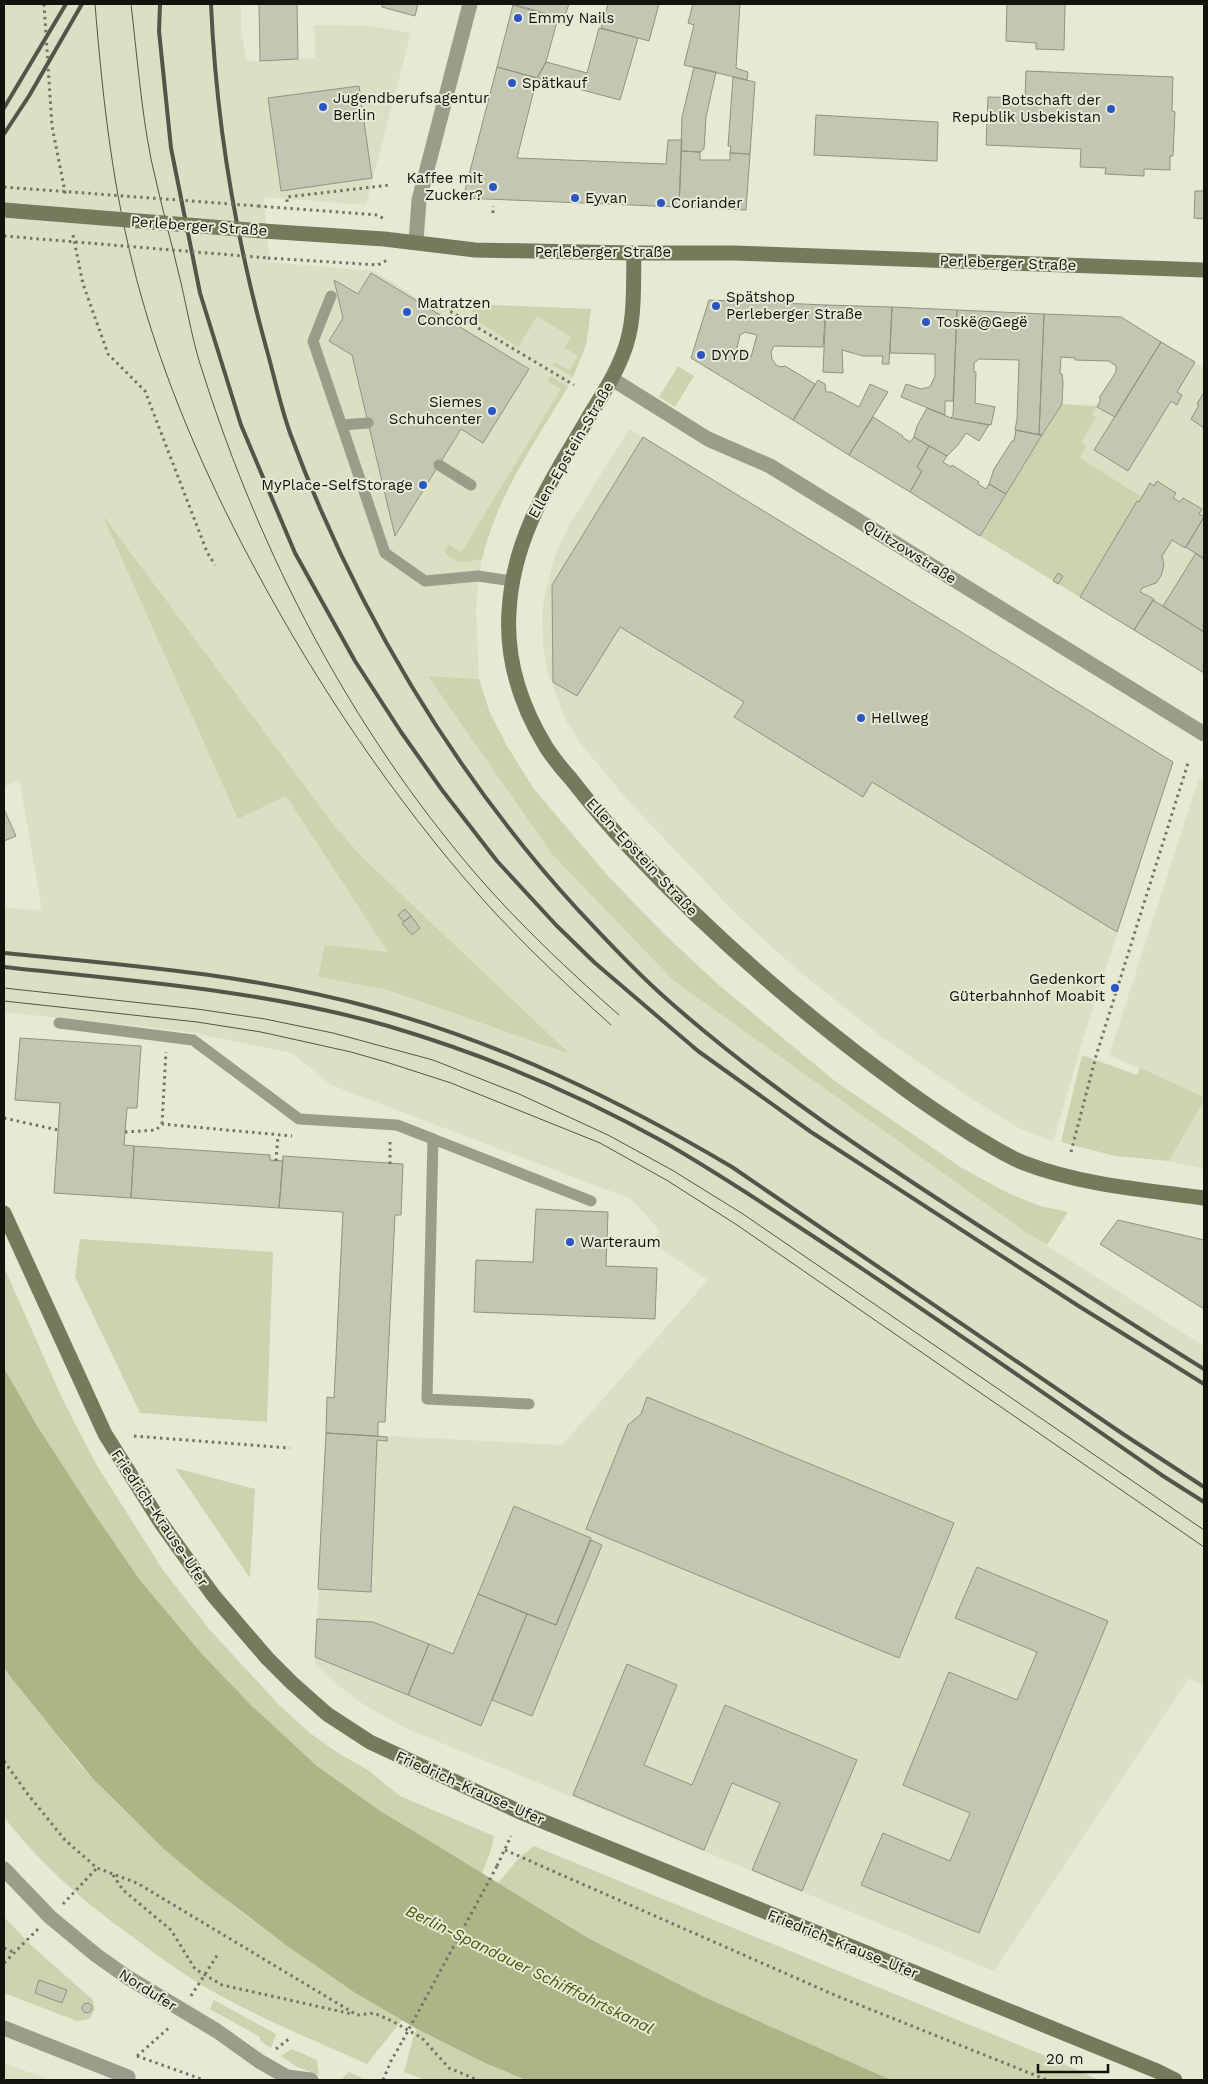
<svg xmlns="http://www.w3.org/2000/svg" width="1208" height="2084" font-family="'Work Sans',sans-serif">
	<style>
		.built { fill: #dbdfc3; fill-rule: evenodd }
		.green { fill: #cdd3ae }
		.water { fill: #adb485 }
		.building { fill: #c2c6b2; stroke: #909380; fill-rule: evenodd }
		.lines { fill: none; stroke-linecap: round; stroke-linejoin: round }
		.path { stroke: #727467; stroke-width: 3; stroke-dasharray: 2.5 4; stroke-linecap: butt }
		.lane { stroke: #9a9d89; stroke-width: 11 }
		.street { stroke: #9a9d89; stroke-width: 15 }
		.secondary { stroke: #757a5c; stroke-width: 15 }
		.tram { stroke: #53554a; stroke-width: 1 }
		.rail { stroke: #53554a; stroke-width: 4 }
		.path-bridge { stroke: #727467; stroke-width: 3; stroke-dasharray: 2.5 4; stroke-linecap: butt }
		.secondary-bridge { stroke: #757a5c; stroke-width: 15 }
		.poi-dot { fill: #2b55c4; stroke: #e6ead5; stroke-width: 2 }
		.labels { text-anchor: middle; stroke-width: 4; stroke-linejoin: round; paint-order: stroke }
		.poi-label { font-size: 15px; fill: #12130c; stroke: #e6ead5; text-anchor: start }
		.street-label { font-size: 15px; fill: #12130c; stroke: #e6ead5 }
		.water-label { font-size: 16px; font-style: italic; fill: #4d5405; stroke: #e6ead5 }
	</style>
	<rect width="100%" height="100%" fill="#e6ead5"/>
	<path class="built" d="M4,4H241V27L246,61L315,58V25L372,26L411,33L366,205L264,197L270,262L374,271L425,303L591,309L586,345L573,377L515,474L498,508L485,544L479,575L476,609L479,679L429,676L674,981L1024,1231L1204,1346V1687L1189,1678L994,1971L405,1728L363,1704L338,1685L315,1664L326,1433L562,1445L708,1280L652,1243L660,1231L631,1199L331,1085L292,1053L189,1032L4,1012V908L42,910L20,784L18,780L4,787ZM104,516L335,826L361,856L569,1053L388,990L318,977L389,953L286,796L238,819Z
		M1161,342L1204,368V673L980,536L1062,404L1095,405L1115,417Z
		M629,429L1173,762L1087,1026L1053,1142L1019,1128L966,1095L879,1035L795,968L736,914L632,805L584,748L566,721L548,673L543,646L542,614L545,594L554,558L568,527Z
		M1199,778L1204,781V1097L1109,1055Z
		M1204,1101V1169L1169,1161Z
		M4,2063L50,2080H4Z"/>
	<path class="green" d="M469,304L591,309L586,345L573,377L553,365L555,362L569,370L578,356L565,348L571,337L537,316L518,347L476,320Z
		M678,366L694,376L675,407L659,397Z
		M551,376L568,387C535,442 497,496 482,559C466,562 455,566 445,552L448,544L460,552L464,548L561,389L547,381Z
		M1062,404L1097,407L1092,414L1096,418L1081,442L1086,446L1080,458L1142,497L1139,502H1137L1080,597L980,536Z
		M102,514L335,826L361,856L570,1054L388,990L318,977L325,945L388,952L286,796L238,819Z
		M428,676L479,679L490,713L507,746L534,789L608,876L665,935L720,986L835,1081L962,1168L1008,1193L1040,1206L1068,1212L1047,1245L1024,1231L674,981L552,854Z
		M1082,1055L1137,1075L1140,1068L1204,1097V1101L1169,1161L1115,1156L1061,1142Z
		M80,1239L273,1252L267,1422L140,1413L75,1277Z
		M4,1267L62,1398L96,1464L163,1570L209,1629L279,1705L310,1733L338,1753L368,1770L400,1796L494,1836L492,1847L482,1874L379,1810L317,1766L252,1706L202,1654L140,1580L89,1506L36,1424L4,1368Z
		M175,1468L255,1489L250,1578Z
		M4,1668C20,1690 38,1711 56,1733C68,1749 80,1766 94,1780C185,1874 289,1954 402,2020L367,2064C317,2042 267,2021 219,1995C190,1979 163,1960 137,1940C85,1903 43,1867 4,1817Z
		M534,1846L1053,2059L1099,2080H891L702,1996L588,1938L498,1883L518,1859Z
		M4,1917L33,1947L93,2000L95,2010L89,2019L77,2021L4,1993Z
		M214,2000L276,2034L271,2048L260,2041V2037L210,2009Z
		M417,2029L485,2063L526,2080H425L404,2072L413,2038Z
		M292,2049L317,2060L319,2075L297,2067L281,2056Z
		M349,2072L366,2080H341Z"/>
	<path class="water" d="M4,1368L36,1424L89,1506L140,1580L202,1654L252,1706L317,1766L379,1810L588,1938L702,1996L891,2080H526L485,2063L417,2029L354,1992L287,1946L207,1885L164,1849L93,1779L12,1679L4,1668Z"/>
	<path class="building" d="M259,4H297L298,59L260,61Z
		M382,4H418L415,16L382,7Z
		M513,4H569L564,19Z
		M608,4H659L649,41L601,28Z
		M693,4H740L736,68L748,72L747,80L684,65L694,25L688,23Z
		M1007,4H1065L1064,50L1036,49V43L1006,41Z
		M513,5L558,18L546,62L537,78L497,67Z
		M599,28L638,38L620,100L537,78L546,62L587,73Z
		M497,67L537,78L517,158L666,164L668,140H682L679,207L463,198Z
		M694,67L716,72L706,117L704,149L700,152L681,151L682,117Z
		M1026,71L1173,77L1172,111L1175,112L1173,156H1170V170L1144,169V176L1105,174L1106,168L1080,167L1081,149L986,145L988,97L1025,98Z
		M733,77L755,82L750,154L730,153L731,146H728Z
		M359,86L372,178L281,191L268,98Z
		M816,115L938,122L937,161L814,155Z
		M681,151L700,152V160H730V153L750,154L746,210L679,207Z
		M1195,191H1204V219L1194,218Z
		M371,273L529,369L483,443L461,429L395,536L352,355L329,341L343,318L334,280L358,294Z
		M709,300L826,305L823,347L774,346L771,352L772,359L776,365L780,367L785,366L815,384L793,420L691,358ZM745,332L757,335L751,357L738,351L737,348L740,335Z
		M826,305L892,307L889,364H882L883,356H863L842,350L843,373L823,372Z
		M892,307L957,310L953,401H945V415L901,397L906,384L921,389L930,387L935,376V354L890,353Z
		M957,310L1044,314L1039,435L1015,430L1017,419L1019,360L979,359L974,363V372H976L975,403L995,407L991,425L951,418L953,415Z
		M1044,314L1121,317L1161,342L1115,417L1097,407L1101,399L1099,398L1116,372V366L1109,361L1075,360V358L1061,357L1060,374H1062L1063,383L1062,404L1042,435H1039Z
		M1161,342L1195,362L1177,392L1182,395L1177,405L1171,401L1128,471L1094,450Z
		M818,380L825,384L826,392H831L859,407L870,384L888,392L849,455L793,420Z
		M1204,392V428L1191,419L1199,405L1197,404Z
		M927,408L951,418L989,425L979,441L966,433L958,445L947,456L914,437L917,426Z
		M873,417L903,436L902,437L910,442L914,437L929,446L917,467L922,471L910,492L849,455Z
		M1016,430L1042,435L1006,494L989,484L994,469L1012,441H1014Z
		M643,437L1173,762L1117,932L872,782L863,797L734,717L744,702L620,627L577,696L553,682L552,585Z
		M929,446L947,456L943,462L951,467L952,465L979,482L978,484L986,489L989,484L1006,494L980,536L910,492L922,471L917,467Z
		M1157,481L1176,493L1173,498L1180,502L1183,498L1202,509L1199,514L1204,517L1185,548L1172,540L1162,556L1164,565L1161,576L1156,583L1142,588L1140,592L1154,599L1134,630L1080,597L1137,501L1139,502L1150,483L1154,486Z
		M1204,517V559L1186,547Z
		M1196,553L1204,559V632L1163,606Z
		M1058,573L1063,576L1058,584L1053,581Z
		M1153,600L1204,632V673L1134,630Z
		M4,809L16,836L4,841Z
		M405,909L411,916L404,922L398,915Z
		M411,916L420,928L412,935L402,923Z
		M20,1038L141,1046L137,1108H127L125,1132L124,1145L134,1146L131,1198L54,1193L60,1103L15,1100Z
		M134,1146L270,1155V1160L283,1161L279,1208L131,1198Z
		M283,1156L403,1164L401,1215H395L385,1422H378V1436L326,1433L327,1397L334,1398L343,1212L279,1208Z
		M536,1209L608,1212L606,1266L657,1268L655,1319L474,1312L476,1260L533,1262Z
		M1118,1220L1204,1240V1309L1100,1244Z
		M647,1397L954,1523L899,1658L586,1529L628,1425L641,1414Z
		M326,1433L387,1437V1441L377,1440L371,1592L318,1589Z
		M514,1506L591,1538L556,1625L478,1594Z
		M591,1540L602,1545L532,1716L492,1700L527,1614L556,1625Z
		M977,1567L1108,1621L979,1933L861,1885L883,1833L950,1861L970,1813L903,1785L949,1672L1017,1700L1037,1652L955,1618Z
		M478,1594L527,1614L481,1726L408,1695L429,1644L453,1654Z
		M317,1619L373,1622L429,1644L408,1695L315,1657Z
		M627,1664L677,1685L644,1765L692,1785L725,1705L857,1760L802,1891L752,1870L780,1803L732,1783L704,1850L573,1795Z
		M39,1980L67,1990L62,2003L35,1993Z
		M82 2008a5 5 0 1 1 10 0a5 5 0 1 1-10 0Z"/>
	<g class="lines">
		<path class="path" d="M44,4L52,126L66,197
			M287,202V197L389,185
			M258,206L378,215L384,219
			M493,213V206
			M73,235L83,284L108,354L145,391L207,552L215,565
			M268,258L378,265L389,259
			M428,298L574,385
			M4,1118L58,1130
			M162,1124L166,1052
			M125,1132L156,1130L162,1124L292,1136
			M1071,1152L1096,1056L1188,763
			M276,1161L278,1135
			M390,1164V1141
			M134,1436L290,1448
			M4,1761L26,1792L65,1840L97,1868L137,1883L357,2015L374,2013L392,2021L422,2038L449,2068L478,2080
			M505,1850L837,1996L1047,2080
			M497,1866L511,1836
			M113,1875L123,1890L171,1930L195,1969L222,1985L352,2014
			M63,1904L97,1868
			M4,1948L13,1952
			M4,1963L38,1929
			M191,1996L218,1954
			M276,2049L290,2038
			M137,2056L171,2026
			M137,2056L204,2080
			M383,2080L391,2061L403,2040"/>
		<path class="lane" d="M331,296L313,341L385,553L425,581L478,576L512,581
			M342,425L368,423
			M439,465L471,485
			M59,1023L193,1040L299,1119L397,1125L433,1139L427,1399L529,1404
			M433,1139L591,1201"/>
		<path class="street" d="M416,242L419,200L470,4
			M612,379L708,439L770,466L1204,734
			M4,1869L50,1917L96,1955L127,1977L217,2031L259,2061L287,2077L311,2080
			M4,2028L128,2077"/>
		<path class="secondary" d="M263,231L384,239L475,250L634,253H733L1204,270
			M634,253C633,287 636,322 623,354C615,375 603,394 591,413C553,479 513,533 509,612C506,659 521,706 546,747C553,758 562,769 571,779C589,802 608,825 628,846C710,934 801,1013 898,1084C922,1102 946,1118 971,1134C988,1144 1006,1156 1024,1163C1081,1185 1144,1190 1204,1198
			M4,1213L105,1434L161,1523L213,1595L267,1658L292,1683L327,1714L370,1742L520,1812L1157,2071L1175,2080"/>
		<path class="tram" d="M95,4C102,90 111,176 132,261C156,360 196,455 243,546C305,665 378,777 465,879C510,932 560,979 611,1025
			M131,4C137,55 141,108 151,159C160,200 171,241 181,283C188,313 193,344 203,373C261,555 350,727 475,873C519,924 569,971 619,1015
			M4,988L197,1009L265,1019L333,1033L433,1060L519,1094L608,1135L672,1170L743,1214L1204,1530
			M4,1001L197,1022L261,1032L351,1052L386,1062L451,1083L600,1143L668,1181L737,1225L1204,1547"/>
		<path class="rail" d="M160,4L159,31L171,148L200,293L241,425L295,553L355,661L401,732L442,790L497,861L556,925L595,963L698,1051L811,1132L1077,1305L1204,1384
			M211,4C216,120 235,235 266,347C274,375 280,405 290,433C354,607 454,775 579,911C606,940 632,968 661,994C766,1088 883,1164 1001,1240C1069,1283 1136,1327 1204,1369
			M4,108L66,4
			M4,134L29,96L82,4
			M4,953C129,965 256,975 377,1009C503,1044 619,1100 732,1167L1123,1434L1204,1487
			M4,967C133,981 262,990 388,1026C483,1054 576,1093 662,1141C722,1175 779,1214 837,1252C947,1325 1055,1401 1163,1476L1204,1502"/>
		<path class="path-bridge" d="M4,187L258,206
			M4,236L268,258
			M403,2040L497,1866"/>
		<path class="secondary-bridge" d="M4,210L263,231"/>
	</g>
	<g class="poi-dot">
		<circle cx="518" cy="18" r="5"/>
		<circle cx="512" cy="83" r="5"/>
		<circle cx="323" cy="107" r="5"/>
		<circle cx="1111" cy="109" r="5"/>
		<circle cx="493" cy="187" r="5"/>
		<circle cx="575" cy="198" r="5"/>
		<circle cx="661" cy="203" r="5"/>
		<circle cx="716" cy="306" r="5"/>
		<circle cx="407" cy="312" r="5"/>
		<circle cx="926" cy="322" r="5"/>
		<circle cx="701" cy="355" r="5"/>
		<circle cx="492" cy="411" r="5"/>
		<circle cx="423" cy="485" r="5"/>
		<circle cx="861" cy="718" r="5"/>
		<circle cx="1115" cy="988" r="5"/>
		<circle cx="570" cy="1242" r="5"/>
	</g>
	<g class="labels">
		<g class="poi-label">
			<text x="528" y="23">Emmy Nails</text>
			<text x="522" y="88">Spätkauf</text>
			<text x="333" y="103">Jugendberufsagentur<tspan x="333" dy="17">Berlin</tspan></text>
			<text x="1101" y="105" text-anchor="end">Botschaft der<tspan x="1101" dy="17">Republik Usbekistan</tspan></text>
			<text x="483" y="183" text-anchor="end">Kaffee mit<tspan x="483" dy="17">Zucker?</tspan></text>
			<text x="585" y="203">Eyvan</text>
			<text x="671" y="208">Coriander</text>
			<text x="726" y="302">Spätshop<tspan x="726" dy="17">Perleberger Straße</tspan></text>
			<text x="417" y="308">Matratzen<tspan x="417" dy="17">Concord</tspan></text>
			<text x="936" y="327">Toskë@Gegë</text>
			<text x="711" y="360">DYYD</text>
			<text x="482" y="407" text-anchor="end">Siemes<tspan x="482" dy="17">Schuhcenter</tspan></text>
			<text x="413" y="490" text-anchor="end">MyPlace-SelfStorage</text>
			<text x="871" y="723">Hellweg</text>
			<text x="1105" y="984" text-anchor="end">Gedenkort<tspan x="1105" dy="17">Güterbahnhof Moabit</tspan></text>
			<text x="580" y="1247">Warteraum</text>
		</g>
		<g class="street-label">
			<text transform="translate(199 226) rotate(4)" y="5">Perleberger Straße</text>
			<text x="603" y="257">Perleberger Straße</text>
			<text transform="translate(1008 263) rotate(2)" y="5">Perleberger Straße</text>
			<text transform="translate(571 450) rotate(-60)" y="5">Ellen-Epstein-Straße</text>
			<text transform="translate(910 552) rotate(32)" y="5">Quitzowstraße</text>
			<text transform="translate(642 857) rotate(47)" y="5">Ellen-Epstein-Straße</text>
			<text transform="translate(160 1518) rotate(56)" y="5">Friedrich-Krause-Ufer</text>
			<text transform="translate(470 1788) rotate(24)" y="5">Friedrich-Krause-Ufer</text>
			<text transform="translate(843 1944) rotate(22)" y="5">Friedrich-Krause-Ufer</text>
			<text transform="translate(148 1990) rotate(32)" y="5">Nordufer</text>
		</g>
		<g class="water-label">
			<text transform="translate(530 1969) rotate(26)" y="6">Berlin-Spandauer Schifffahrtskanal</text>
		</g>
	</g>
	<rect width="1208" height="2084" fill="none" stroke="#12130c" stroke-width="10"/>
	<path d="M1038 2064v8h70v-8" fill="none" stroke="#12130c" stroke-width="2.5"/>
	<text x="1046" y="2064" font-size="15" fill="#12130c" stroke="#e6ead5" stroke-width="4" paint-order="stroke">20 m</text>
</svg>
